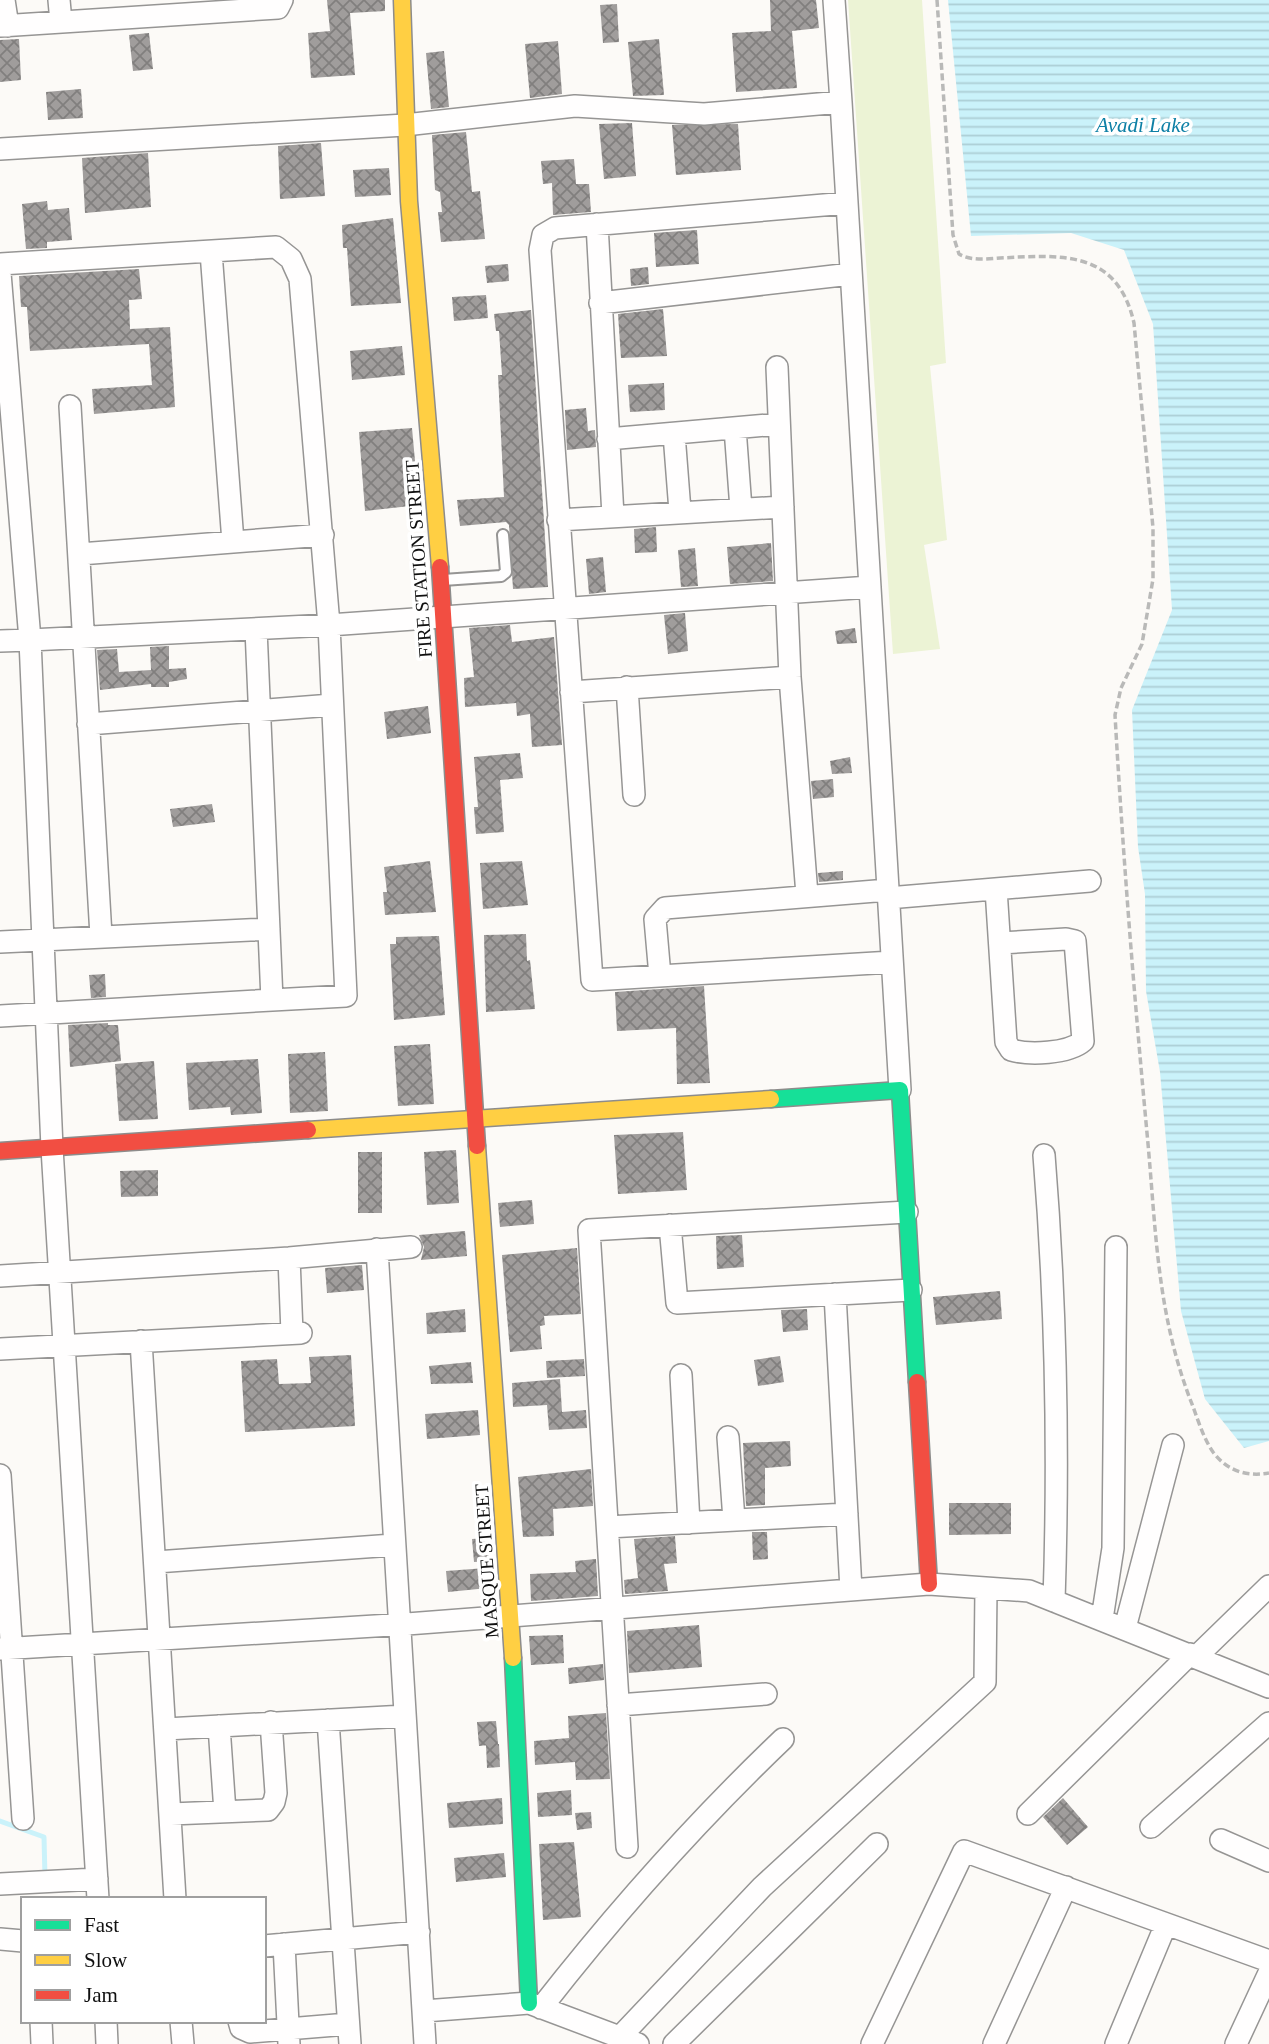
<svg xmlns="http://www.w3.org/2000/svg" width="1269" height="2044" font-family="'Times New Roman',serif">
	<style>
		.grass { fill: #ecf3d5 }
		.water { fill: url(#water-rules) }
		.lines { fill: none; stroke-linecap: round; stroke-linejoin: round }
		.stream { stroke: #caf2fa; stroke-width: 5 }
		.building { fill: url(#building-cross-hatch) }
		.lane-casing { stroke: #969594; stroke-width: 14 }
		.street-casing { stroke: #969594; stroke-width: 24 }
		.fast-casing { stroke: #8d8c8b; stroke-width: 19 }
		.slow-casing { stroke: #8d8c8b; stroke-width: 19 }
		.jam-casing { stroke: #8d8c8b; stroke-width: 19 }
		.path { stroke: #b9b9b8; stroke-width: 3.5; stroke-dasharray: 7 3.5; stroke-linecap: butt }
		.lane { stroke: #fffefe; stroke-width: 10 }
		.street { stroke: #fffefe; stroke-width: 21 }
		.fast { stroke: #16e098; stroke-width: 16 }
		.slow { stroke: #ffcf43; stroke-width: 16 }
		.jam { stroke: #f24e42; stroke-width: 16 }
		.labels { text-anchor: middle; stroke-width: 7; stroke-linejoin: round; paint-order: stroke }
		.street-label { font-size: 19px; fill: #101010; stroke: #fff }
		.water-label { font-size: 21px; font-style: italic; fill: #0e80a6; stroke: #fff }
	</style>
	<defs>
		<pattern id="water-rules" width="6" height="5" patternUnits="userSpaceOnUse" patternTransform="scale(1.75)"><rect width="6" height="5" fill="#caf2fa"/><path d="M0 2.5h6" fill="none" stroke="#acced5"/></pattern>
		<pattern id="building-cross-hatch" width="8" height="8" patternUnits="userSpaceOnUse" patternTransform="scale(1.75)"><rect width="8" height="8" fill="#a09d9c"/><path d="M0 0l8 8M0 8l8-8" fill="none" stroke="#817f7e"/></pattern>
	</defs>
	<rect width="100%" height="100%" fill="#fcfaf7"/>
	<path class="grass" d="M848,0H922L946,363L930,366L947,540L924,545L940,649L893,654Z"/>
	<path class="water" d="M948,0H1269V1441L1244,1448L1205,1399L1181,1311L1160,1072L1146,991L1145,894L1138,847L1132,710L1172,610L1153,324L1124,250L1071,233L971,236Z"/>
	<g class="lines">
		<path class="stream" d="M0,1821L44,1837L45,1878"/>
	</g>
	<path class="building" d="M327,0H385V11L350,13L355,75L311,78L308,33L330,31Z
		M770,0H816L819,28L792,31L797,88L736,92L732,33L771,31Z
		M617,4L619,42L603,43L600,5Z
		M149,33L153,69L133,71L129,35Z
		M19,39L21,80L0,82V40Z
		M659,39L664,95L633,96L628,42Z
		M558,41L562,94L530,98L525,44Z
		M444,51L449,107L431,109L426,53Z
		M81,89L83,118L48,120L46,92Z
		M632,123L636,176L604,179L599,124Z
		M738,124L741,170L676,175L672,125Z
		M466,132L472,192L480,191L485,239L441,242L438,212H442L440,192L435,190L432,135Z
		M321,143L325,196L280,199L278,146Z
		M148,153L151,207L85,213L82,158Z
		M574,159L576,184H589L591,212L553,215L552,183L543,184L541,161Z
		M389,168L391,195L355,197L353,170Z
		M47,201L48,210L69,208L72,240L47,242V248L26,249L22,204Z
		M393,218L401,303L351,306L347,248H343L342,225Z
		M697,230L699,264L656,267L654,233Z
		M508,264L509,281L487,283L485,266Z
		M648,267L649,284L631,286L630,269Z
		M139,269L142,299L129,300L130,329L170,327L175,407L94,414L92,389L152,385L149,344L30,351L27,307H21L19,276Z
		M486,295L488,318L454,321L452,297Z
		M663,309L667,356L621,358L618,314Z
		M531,310L548,587L513,589L509,525L506,522L460,526L457,500L504,497L498,375H502L499,331H496L494,314Z
		M402,346L405,375L352,380L350,351Z
		M664,383L665,410L630,412L628,385Z
		M586,408L588,431L595,430L596,447L567,450L565,410Z
		M412,428L419,505L365,511L359,432Z
		M656,527L657,552L635,553L634,529Z
		M771,543L773,581L730,584L727,547Z
		M695,548L698,586L681,587L678,550Z
		M603,557L606,592L589,594L586,559Z
		M685,613L688,651L668,654L664,615Z
		M510,625L512,642L554,637L562,745L532,747L530,714L517,716L516,703L465,707L464,678L474,677L469,628Z
		M855,628L857,643L837,644L835,631Z
		M169,646V669L186,668L187,679L169,682V687H151V684L100,690L97,650L117,649L119,672L151,670L150,647Z
		M428,706L431,733L387,739L384,712Z
		M520,753L523,778L500,780L504,832L476,834L474,807H478L474,757Z
		M850,757L852,773L832,774L830,761Z
		M833,779L834,797L813,799L811,781Z
		M212,804L215,822L173,827L170,809Z
		M430,861L436,912L385,915L383,892H387L384,867Z
		M522,861L528,905L483,909L480,863Z
		M843,871V880L819,882L818,873Z
		M526,934L527,961L530,960L535,1009L486,1012L484,935Z
		M439,936L445,1015L394,1020L390,944H396V937Z
		M105,974L106,997L91,998L89,975Z
		M704,986L710,1083L677,1084L676,1028L617,1031L615,992Z
		M108,1023V1025H118L121,1061L70,1067L68,1025Z
		M430,1044L434,1104L398,1106L394,1046Z
		M325,1052L328,1111L290,1113L288,1054Z
		M258,1059L262,1113L231,1115L230,1107L189,1110L186,1063Z
		M154,1061L158,1119L119,1121L115,1064Z
		M683,1132L687,1190L618,1194L614,1135Z
		M456,1150L459,1203L427,1205L424,1152Z
		M358,1152H382V1213H358Z
		M158,1170V1196L121,1197L120,1171Z
		M532,1200L534,1224L500,1227L498,1203Z
		M465,1231L467,1256L421,1260L424,1247L419,1235Z
		M742,1235L744,1267L717,1269L716,1236Z
		M577,1248L581,1314L544,1316L545,1325L540,1326L542,1349L510,1352L502,1255Z
		M362,1265L364,1290L327,1293L325,1268Z
		M1000,1291L1002,1319L936,1325L933,1297Z
		M465,1309L466,1332L427,1334L426,1313Z
		M807,1309L808,1330L783,1332L781,1310Z
		M351,1355L355,1426L245,1432L241,1361L277,1359L279,1384L311,1383L309,1357Z
		M780,1356L784,1382L758,1386L754,1360Z
		M584,1359L585,1376L547,1378L546,1361Z
		M471,1362L473,1383L431,1384L429,1366Z
		M560,1379L562,1412L586,1410L587,1428L549,1430L547,1405L513,1407L512,1383Z
		M478,1410L480,1435L427,1439L425,1414Z
		M790,1441L791,1466L765,1468V1505L746,1506L743,1443Z
		M591,1469L593,1506L553,1509L554,1536L523,1537L518,1477Z
		M949,1503H1011V1534L949,1535Z
		M752,1532H767L768,1559L753,1560Z
		M675,1536L677,1563L664,1564L668,1591L625,1594L624,1580L638,1578L634,1539Z
		M488,1538L489,1561L474,1562L472,1539Z
		M596,1559L598,1596L531,1601L530,1574L576,1572L575,1561Z
		M486,1568L488,1588L448,1592L446,1571Z
		M699,1625L702,1667L629,1673L627,1631Z
		M563,1635L564,1663L531,1665L529,1636Z
		M603,1664L604,1680L569,1684L568,1668Z
		M606,1713L610,1779L576,1780L575,1762L535,1765L534,1741L569,1738L568,1716Z
		M496,1721L498,1744L479,1746L477,1722Z
		M499,1744L500,1767L487,1768L486,1745Z
		M571,1790L572,1815L538,1817L537,1793Z
		M502,1798L503,1824L449,1828L447,1803Z
		M1063,1798L1088,1827L1067,1845L1043,1817Z
		M591,1812L592,1828L577,1830L575,1813Z
		M574,1842L581,1917L543,1920L539,1844Z
		M504,1853L506,1877L456,1882L454,1858Z"/>
	<g class="lines">
		<defs>
			<path id="lane" d="M443,580L501,576L506,572L503,535"/>
			<path id="street" d="M4,0L8,26
				M59,0L61,22
				M834,0L841,102
				M0,26L278,8L282,0
				M0,149L405,125L575,106L704,114L841,102L900,1090
				M847,203L555,228L543,235L540,250L592,980L892,962
				M597,224L613,516
				M211,252L233,542
				M0,264L276,247L291,259L300,279L329,625L346,996L272,1000L256,629
				M0,273L30,640L329,625L870,587
				M600,303L851,274
				M777,367L790,677L807,895
				M70,406L101,936
				M735,428L741,509
				M674,434L680,511
				M608,439L779,424
				M558,520L783,507
				M80,554L323,535
				M0,641L30,640L52,1148L98,1899
				M627,687L634,795
				M571,692L790,677
				M88,724L332,705
				M996,889L1006,1042L1011,1050C1029,1055 1068,1054 1083,1041L1075,941L1066,939L1000,943
				M888,898L1090,881
				M0,942L269,929
				M660,976L655,919L665,908L888,890
				M0,1016L272,1000
				M1044,1155C1056,1303 1059,1452 1054,1601
				M670,1225L677,1303L911,1290
				M377,1249L425,2044
				M289,1258L292,1333
				M0,1276L289,1258L411,1247
				M835,1294L851,1590
				M141,1341L175,1899
				M0,1349L301,1333
				M681,1375L689,1523
				M728,1437L734,1520
				M0,1475L23,1819
				M608,1527L847,1514
				M156,1562L393,1545
				M1102,1619L1113,1548L1116,1247
				M1125,1628L1173,1445
				M0,1649L407,1624L929,1584L1029,1591L1269,1687
				M1196,1657L1269,1586
				M618,1705L766,1694
				M328,1720L350,2044
				M219,1726L225,1812
				M166,1729L405,1716
				M171,1814L268,1810L274,1802L276,1793L271,1722
				M1028,1814L1190,1654
				M1151,1827L1269,1723
				M1221,1840L1269,1861
				M627,1847L589,1230L907,1212
				M0,1884L97,1879
				M0,1939L23,1941
				M284,1944L289,2044
				M264,1946L419,1932
				M541,2008C616,1912 695,1823 783,1739
				M424,2011L529,2003L638,2044
				M41,2021L42,2044
				M106,2021L107,2044
				M181,2021L183,2044
				M239,2021L241,2028L250,2032L348,2024
				M620,2037L762,1887L985,1682L986,1588
				M674,2044L877,1844
				M872,2044L964,1851L1269,1961
				M994,2044L1066,1887
				M1116,2044L1166,1924
				M1236,2044L1269,1973"/>
			<path id="fast" d="M771,1099L900,1090L917,1382
				M513,1658L529,2003"/>
			<path id="slow" d="M402,0L409,201L440,567
				M308,1130L771,1099
				M477,1146L513,1658"/>
			<path id="jam" d="M440,567L477,1146
				M0,1151L308,1130
				M917,1382L929,1584"/>
		</defs>
		<use href="#lane" class="lane-casing"/>
		<use href="#street" class="street-casing"/>
		<use href="#fast" class="fast-casing"/>
		<use href="#slow" class="slow-casing"/>
		<use href="#jam" class="jam-casing"/>
		<path class="path" d="M937,0L953,235L959,254C971,261 986,259 1000,258C1061,255 1117,249 1134,323L1153,528V579L1142,644L1121,688L1115,715C1123,855 1134,994 1147,1133C1156,1227 1156,1309 1190,1399C1197,1416 1202,1436 1213,1452C1227,1471 1247,1477 1269,1473"/>
		<use href="#lane" class="lane"/>
		<use href="#street" class="street"/>
		<use href="#fast" class="fast"/>
		<use href="#slow" class="slow"/>
		<use href="#jam" class="jam"/>
	</g>
	<g class="labels">
		<g class="street-label">
			<text transform="translate(418 559) rotate(-94)" y="7">FIRE STATION STREET</text>
			<text transform="translate(486 1561) rotate(-94)" y="7">MASQUE STREET</text>
		</g>
		<g class="water-label">
			<text x="1143" y="132">Avadi Lake</text>
		</g>
	</g>
	<rect x="21" y="1897" width="245" height="126" fill="#ffffff" stroke="#9f9f9f" stroke-width="2"/>
	<rect x="35" y="1920" width="35" height="10" fill="#16e098" stroke="#9f9f9f" stroke-width="2"/>
	<text x="84" y="1932" font-size="21" fill="#101010">Fast</text>
	<rect x="35" y="1955" width="35" height="10" fill="#ffcf43" stroke="#9f9f9f" stroke-width="2"/>
	<text x="84" y="1967" font-size="21" fill="#101010">Slow</text>
	<rect x="35" y="1990" width="35" height="10" fill="#f24e42" stroke="#9f9f9f" stroke-width="2"/>
	<text x="84" y="2002" font-size="21" fill="#101010">Jam</text>
</svg>
